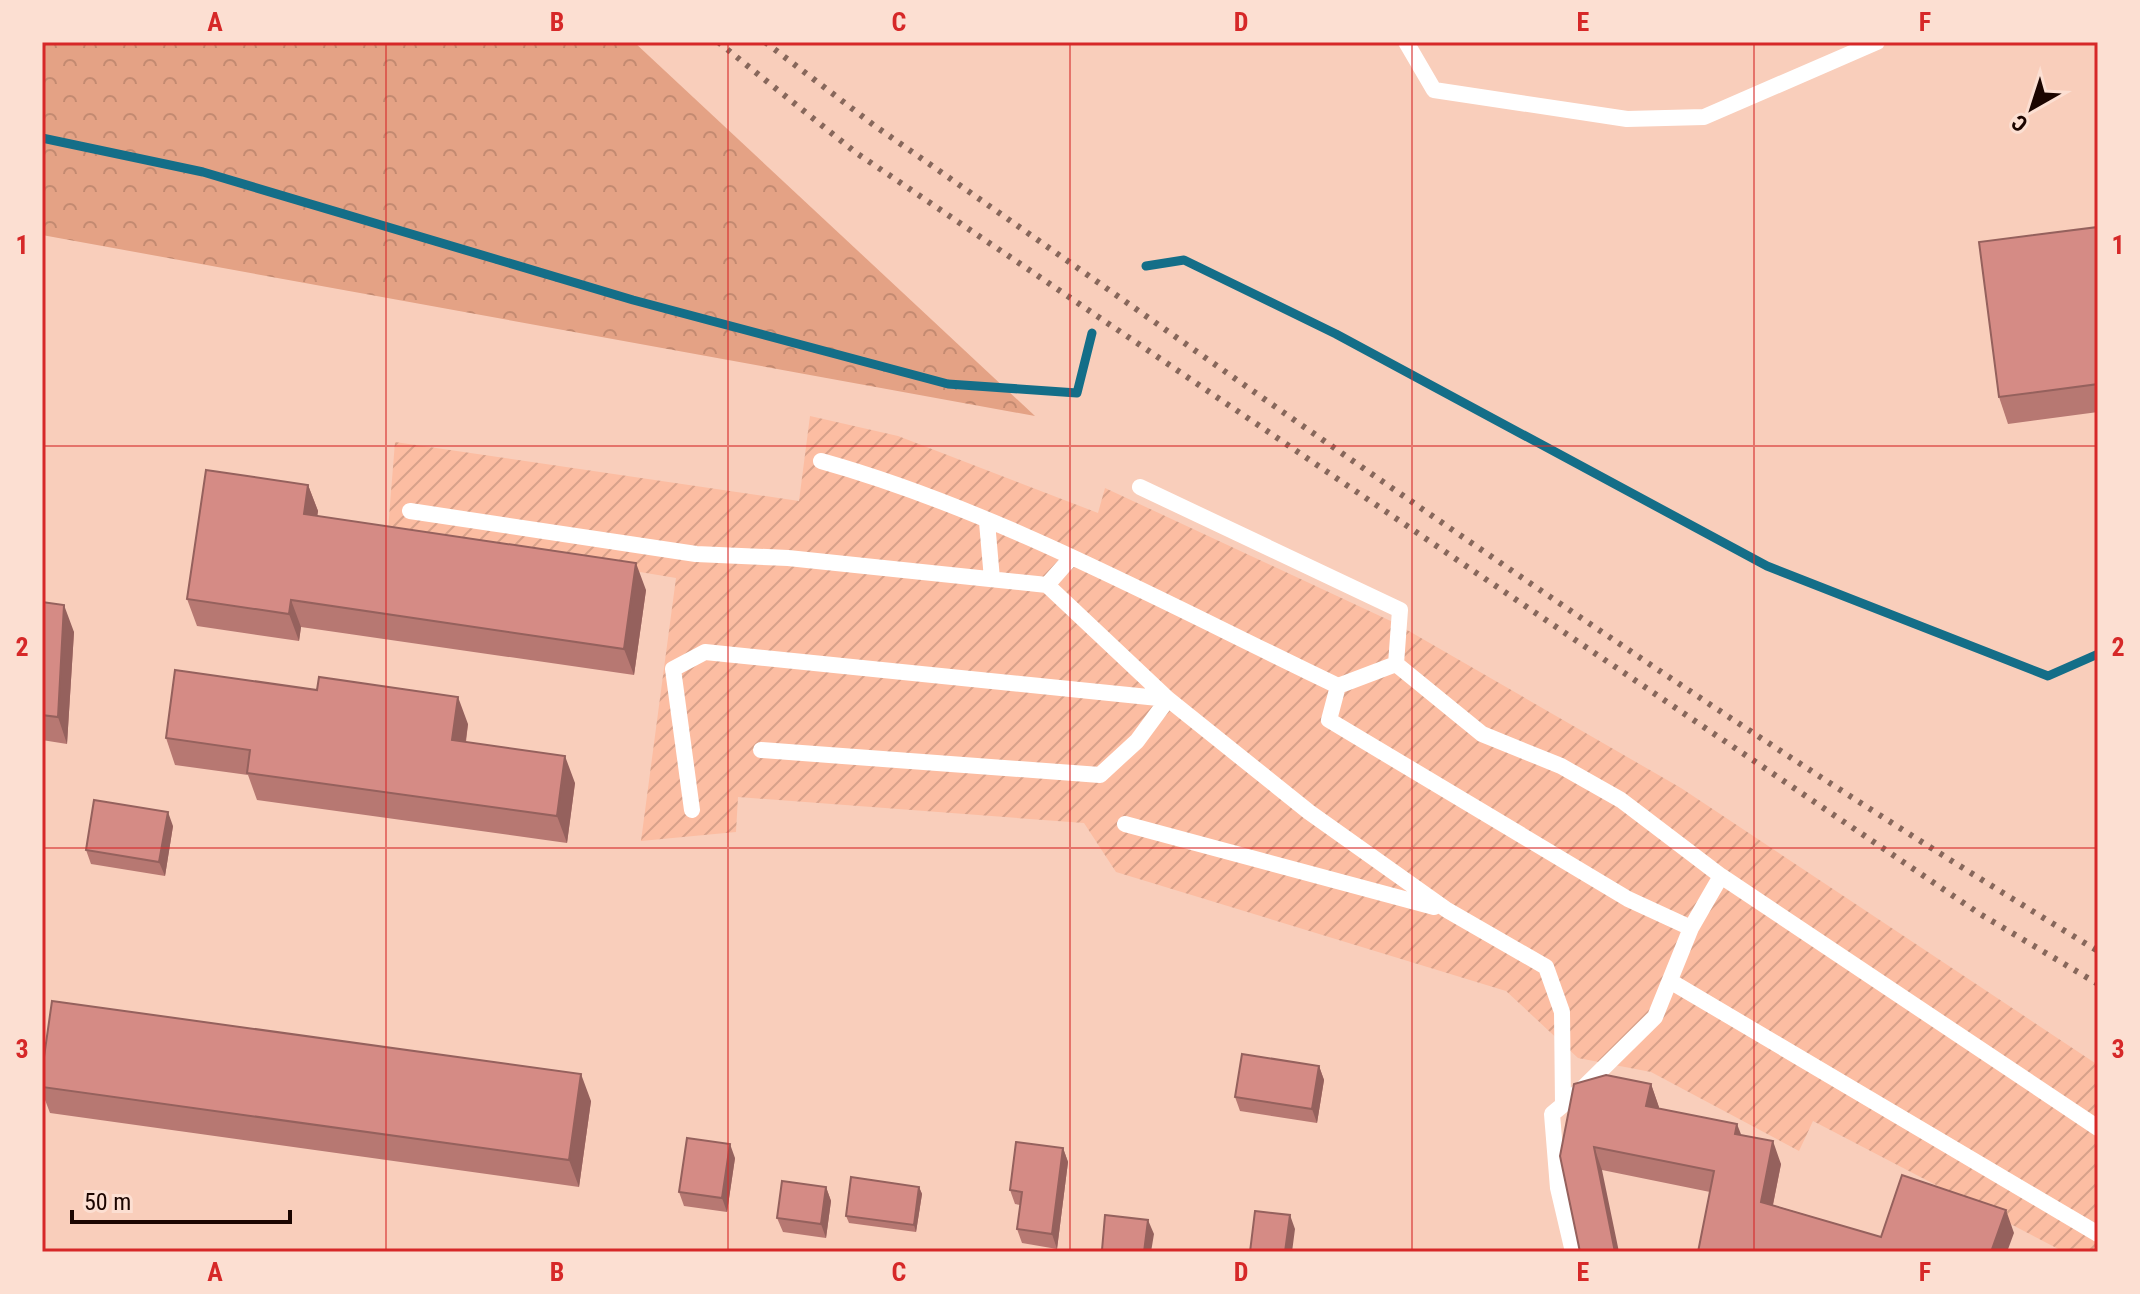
<svg xmlns="http://www.w3.org/2000/svg" width="2140" height="1294" font-family="'Roboto Condensed',sans-serif">
	<style>
		.industrial { fill: url(#industrial-furrows) }
		.forest { fill: url(#forest-crowns) }
		.lines { fill: none; stroke-linecap: round; stroke-linejoin: round }
		.stream { stroke: #146e88; stroke-width: 9 }
		.service { stroke: #fff; stroke-width: 16 }
		.rail { stroke: #87675b; stroke-width: 6; stroke-dasharray: 4 8; stroke-linecap: butt }
		.wall { fill: #b77872 }
		.shaded-wall { fill: #95615d }
		.building { fill: #d58b85; stroke: #95615d; stroke-width: 2 }
		.grid { fill: none; stroke: #d62828; stroke-width: 2; stroke-opacity: 0.55 }
		.neatline { fill: none; stroke: #d62828; stroke-width: 3 }
		.grid-label { font-size: 26px; text-anchor: middle; font-weight: bold; fill: #d62828 }
	</style>
	<defs>
		<pattern id="industrial-furrows" width="10" height="10" patternUnits="userSpaceOnUse" patternTransform="scale(2)"><rect width="10" height="10" fill="#fcbda2"/><path d="M-1 1l2-2M0 10L10 0M9 11l2-2" fill="none" stroke="#d7a18a"/></pattern>
		<pattern id="forest-crowns" width="20" height="18" patternUnits="userSpaceOnUse" patternTransform="scale(2)"><rect width="20" height="18" fill="#e4a285"/><path d="M2 6a3 3 0 1 1 6 0M12 15a3 3 0 1 1 6 0" fill="none" stroke="#c38a71"/></pattern>
	</defs>
	<rect width="100%" height="100%" fill="#f9cebb"/>
	<path class="industrial" d="M810,416L898,436L1098,513L1105,488L1395,623L1681,788L2098,1065V1252H2064L1813,1121L1799,1151L1651,1072L1578,1058L1506,991L1116,872L1084,823L738,797L736,832L641,841L676,578L388,530L395,442L799,501Z"/>
	<path class="forest" d="M42,42H634L1035,416L42,235Z"/>
	<g class="lines">
		<path class="stream" d="M42,138L203,172L633,300L948,384L1077,393L1092,333
			M1146,266L1184,260L1336,334L1767,566L2048,676L2098,654"/>
		<path class="service" d="M1406,42L1434,90L1627,119L1704,117L1877,42
			M821,461C997,510 1172,607 1338,686
			M1140,487L1400,610L1396,664
			M410,511L696,554L788,558L1047,585L1168,699L1309,812L1447,910L1546,967L1562,1012L1563,1104
			M987,522L992,579
			M1047,585L1071,558
			M692,810L673,669L705,652L1168,699L1137,741L1100,775L761,750
			M1125,824L1434,907
			M1691,928L1628,899L1329,720L1338,686L1396,664L1482,734L1561,766L1621,800L1721,876
			M1670,981L2098,1234
			M1573,1252L1558,1188L1552,1114L1582,1089L1655,1017L1691,928L1721,876L2098,1128"/>
		<path class="rail" d="M718,42L855,152L1980,914L2098,984
			M765,42L875,126C1278,407 1677,697 2098,951"/>
	</g>
	<path class="wall" d="M2098,227V412L2008,424L1999,397Z
		M308,485L318,511L317,516L646,590L634,675L301,627L299,641L197,626L187,599Z
		M42,602L74,632L67,744L42,740Z
		M468,724L466,742L575,783L567,843L257,800L248,775L175,765L166,738Z
		M173,826L165,876L91,864L86,850Z
		M1319,1066L1324,1080L1317,1123L1240,1111L1235,1097Z
		M42,1071L591,1101L579,1187L50,1113L42,1092Z
		M1651,1084L1659,1108L1741,1135L1781,1164L1773,1205L1881,1237L2014,1233L1698,1252L1710,1192L1602,1170L1560,1156Z
		M1063,1148L1068,1162L1057,1249L1022,1243L1017,1229L1020,1205L1015,1204L1010,1190Z
		M735,1158L727,1212L684,1206L679,1192Z
		M826,1187L831,1201L826,1238L783,1232L777,1218Z
		M919,1187L922,1194L916,1232L849,1223L846,1216Z"/>
	<path class="shaded-wall" d="M308,485L318,511L314,540L304,514Z
		M636,563L646,590L634,675L624,649Z
		M291,600L301,627L299,641L289,614Z
		M64,605L74,632L67,744L58,717Z
		M458,697L468,724L462,767L452,740Z
		M565,756L575,783L567,843L557,816Z
		M168,812L173,826L165,876L159,862Z
		M1319,1066L1324,1080L1317,1123L1312,1109Z
		M581,1074L591,1101L579,1187L569,1160Z
		M1651,1084L1659,1107L1655,1129L1646,1106Z
		M1737,1124L1746,1147L1735,1134Z
		M1773,1141L1781,1164L1769,1224L1761,1202Z
		M730,1144L735,1158L727,1212L722,1198Z
		M1594,1147L1602,1170L1619,1252H1615Z
		M1063,1148L1068,1162L1057,1249L1052,1234Z
		M826,1187L831,1201L826,1238L821,1224Z
		M919,1187L922,1194L916,1232L914,1225Z
		M2006,1210L2014,1233L2007,1252H1991Z
		M1290,1215L1295,1229L1292,1252H1285Z
		M1148,1220L1154,1234L1151,1252H1144Z"/>
	<path class="building" d="M2098,227V384L1999,397L1979,242Z
		M206,470L308,485L304,514L636,563L624,649L291,600L289,614L187,599Z
		M42,602L64,605L58,717L42,715Z
		M175,670L317,690L319,677L458,697L452,740L565,756L557,816L247,773L250,750L166,738Z
		M94,800L168,812L159,862L86,850Z
		M52,1001L581,1074L569,1160L42,1087V1071Z
		M1242,1054L1319,1066L1312,1109L1235,1097Z
		M1606,1075L1651,1084L1646,1106L1737,1124L1735,1134L1773,1141L1761,1202L1881,1237L1902,1175L2006,1210L1991,1252H1698L1714,1171L1594,1147L1615,1252H1580L1560,1156L1574,1084Z
		M687,1138L730,1144L722,1198L679,1192Z
		M1016,1142L1063,1148L1052,1234L1017,1229L1022,1192L1010,1190Z
		M851,1177L919,1187L914,1225L846,1216Z
		M782,1181L826,1187L821,1224L777,1218Z
		M1255,1211L1290,1215L1285,1252H1250Z
		M1105,1215L1148,1220L1144,1252H1122L1102,1250Z"/>
	<path class="grid" d="M386,42V1252M728,42V1252M1070,42V1252M1412,42V1252M1754,42V1252M42,446H2098M42,848H2098"/>
	<rect width="2140" height="1294" fill="none" stroke="#fcdfd2" stroke-width="88"/>
	<g transform="translate(2032 108) rotate(219)" stroke="#fcdfd2" stroke-width="6" paint-order="stroke">
	<path d="M0-6L14 30L0 20L-14 30Z" fill="#1b0500"/>
	<text y="-12" font-size="22" font-weight="bold" text-anchor="middle" fill="#1b0500">С</text>
	</g>
	<path d="M72 1210v12h218v-12" fill="none" stroke="#1b0500" stroke-width="4"/>
	<text x="84" y="1210" font-size="24" fill="#1b0500" stroke="#fcdfd2" stroke-width="6" paint-order="stroke">50 m</text>
	<rect x="44" y="44" width="2052" height="1206" class="neatline"/>
	<g class="grid-label">
		<text x="215" y="31">A</text>
		<text x="557" y="31">B</text>
		<text x="899" y="31">C</text>
		<text x="1241" y="31">D</text>
		<text x="1583" y="31">E</text>
		<text x="1925" y="31">F</text>
		<text x="22" y="254">1</text>
		<text x="2118" y="254">1</text>
		<text x="22" y="656">2</text>
		<text x="2118" y="656">2</text>
		<text x="22" y="1058">3</text>
		<text x="2118" y="1058">3</text>
		<text x="215" y="1281">A</text>
		<text x="557" y="1281">B</text>
		<text x="899" y="1281">C</text>
		<text x="1241" y="1281">D</text>
		<text x="1583" y="1281">E</text>
		<text x="1925" y="1281">F</text>
	</g>
</svg>
